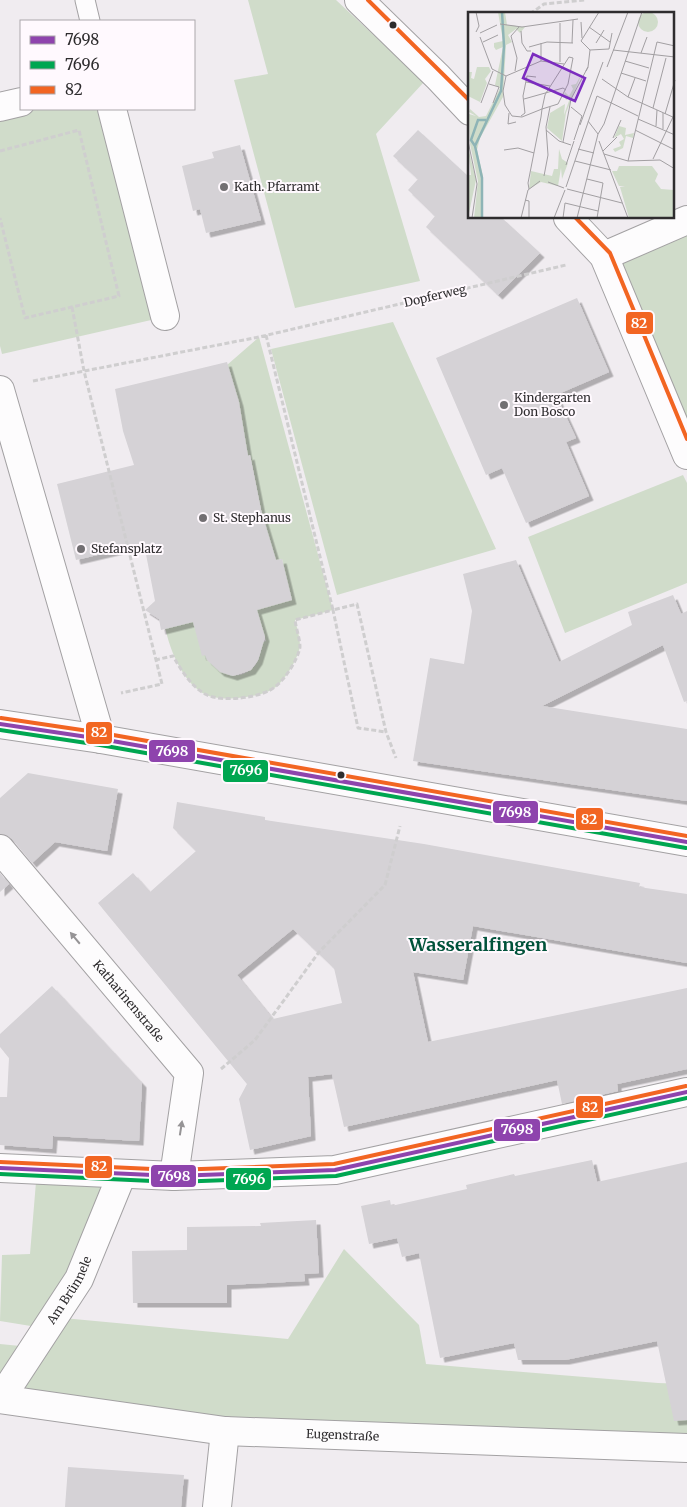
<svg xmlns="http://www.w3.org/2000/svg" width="687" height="1507" font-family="Merriweather,serif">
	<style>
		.green { fill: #d0dcca }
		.building { fill: #d5d2d6; fill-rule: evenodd; filter: url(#shadow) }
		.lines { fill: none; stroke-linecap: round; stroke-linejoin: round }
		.lane-casing { stroke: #a3a1a3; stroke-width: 21 }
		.street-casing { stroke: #a3a1a3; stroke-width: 30 }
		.secondary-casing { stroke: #a3a1a3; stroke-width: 30 }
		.path { stroke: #cfcecf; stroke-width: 3; stroke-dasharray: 5 2.5; stroke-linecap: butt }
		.lane { stroke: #fdfcfd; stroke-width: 19 }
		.street { stroke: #fdfcfd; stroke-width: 28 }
		.secondary { stroke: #fdfcfd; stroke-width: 28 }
		.bus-1-casing { stroke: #fff9fe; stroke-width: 8 }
		.bus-2-casing { stroke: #fff9fe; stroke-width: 8 }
		.bus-3-casing { stroke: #fff9fe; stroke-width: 8 }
		.bus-1 { stroke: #8e44ad; stroke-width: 4 }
		.bus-2 { stroke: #00a651; stroke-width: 4 }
		.bus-3 { stroke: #f26522; stroke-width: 4 }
		.oneway { fill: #969496 }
		.bus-dot { fill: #2e2c2e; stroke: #fff9fe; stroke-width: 2 }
		.poi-dot { fill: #726f72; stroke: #fff9fe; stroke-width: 2 }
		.labels { text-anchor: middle; stroke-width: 4; stroke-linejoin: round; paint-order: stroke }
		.poi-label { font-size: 12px; fill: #2e2c2e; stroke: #fff9fe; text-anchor: start }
		.street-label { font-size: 12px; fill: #2e2c2e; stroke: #fff9fe }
		.district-label { font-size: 18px; font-weight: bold; fill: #00523a; stroke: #fff9fe }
		.inset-river { fill: none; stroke: #8eb4b6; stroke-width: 2.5 }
		.inset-road { fill: none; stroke: #a29fa2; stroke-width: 1 }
		.view { fill: #7b2cbf; fill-opacity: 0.15; stroke: #7b2cbf; stroke-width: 2.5 }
		.inset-edge { fill: none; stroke: #2e2c2e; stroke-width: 2.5 }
		.line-badge { stroke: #fff9fe; stroke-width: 2 }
		.badge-label { font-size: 14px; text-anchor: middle; font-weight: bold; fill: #fff }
	</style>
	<defs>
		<filter id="shadow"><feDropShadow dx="4.5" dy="4.5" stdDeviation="0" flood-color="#0004"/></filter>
	</defs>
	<rect width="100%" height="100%" fill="#f0ecf0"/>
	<path class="green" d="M248,0H336L424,82L376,134L420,281L295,308L234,80L268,74Z
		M21,109H106L160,318L2,354L0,346V113Z
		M687,235V422L619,263Z
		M393,322L496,549L337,595L271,349Z
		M259,337L333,610L295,620C297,628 300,638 300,646C298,659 286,678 277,686C264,698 222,702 206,695C183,683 170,651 165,627L198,620L205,655L207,656C217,675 241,684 256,664C260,658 261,649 263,642L266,641L255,607L283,565L282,559L276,561L264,524L250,455L248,456L227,365Z
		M683,475L687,483V583L565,633L528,537Z
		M36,1182L109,1185L69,1274L37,1327L0,1321L2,1255L30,1254Z
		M344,1249L419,1325L426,1364L658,1383L687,1384V1440L224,1422L13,1393L63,1318L288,1339Z
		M0,1344L20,1346L0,1378Z"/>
	<path class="building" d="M418,130L470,178V218H502L540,253L498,295L426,227L435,216L408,190L418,179L393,156Z
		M240,145L261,220L206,233L200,209L193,211L182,166L214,158L212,152Z
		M577,298L609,372L556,395L576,438L566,442L589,496L526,523L502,468L486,475L436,358Z
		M227,362L239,402L248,456L250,455L261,510L276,560L282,559L292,600L257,610L265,637L258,660L251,670L233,676L220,672L207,660L205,655L202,656L193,622L161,630L159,619L145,610L155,601L144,544L76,560L57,484L134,465L123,431L115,389Z
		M516,560L559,662L632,625L628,612L673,595L681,614L687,611V701L684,702L663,645L542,706L687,729V801L413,761L430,658L464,664L472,611L463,574Z
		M28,773L118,789L107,851L55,842L32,863L12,839L0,834V798Z
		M177,802L265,817V820L424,844L640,883L639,887L687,894V963L473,926L463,980L413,972L428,1042L687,988V1069L617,1084L618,1091L562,1104L557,1080L344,1127L332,1074L308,1077L311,1136L250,1150L239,1099L247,1084L98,903L133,873L150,892L196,851L173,828ZM293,929L334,968L342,1003L273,1019L237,975Z
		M0,873L9,884L0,892Z
		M52,986L142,1083L139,1141L53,1136L52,1149L0,1145V1097H7L9,1058L0,1047V1034Z
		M592,1160L597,1182L687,1162V1420L674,1421L657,1341L565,1360H518L514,1343L440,1358L419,1253L402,1257L397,1238L369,1244L361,1206L390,1200L391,1206L467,1189L466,1185L514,1174L515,1176Z
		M316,1220L319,1273L304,1274L305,1281L227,1285V1303H133L132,1251L187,1250V1227L261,1226L260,1223Z
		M68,1467L184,1475L181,1507H65Z"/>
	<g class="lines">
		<defs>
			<path id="lane" d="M85,0L90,21"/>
			<g id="street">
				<path d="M0,107L21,102"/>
				<path d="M112,109L165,316"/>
				<path d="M604,256L687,220"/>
				<path d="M0,390L101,739"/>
				<path id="s1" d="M0,849L189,1073L174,1176"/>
				<path id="s2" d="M1,1398L79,1279L122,1174"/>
				<path id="s3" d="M0,1399L225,1431L687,1448"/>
				<path d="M217,1507L225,1431"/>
			</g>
			<path id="secondary" d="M359,0L438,77L470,111
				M568,218L604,256L687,455
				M0,724L101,739L687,842
				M0,1168L174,1176L335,1170L687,1092"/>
		</defs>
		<use href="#lane" class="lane-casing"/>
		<use href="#street" class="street-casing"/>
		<use href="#secondary" class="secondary-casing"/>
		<path class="path" d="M530,14L544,4L585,0
			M0,151L79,130L119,296L25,318L0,218
			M72,307L84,371L162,684L121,693
			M266,335L333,610L357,604L386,732L396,758
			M33,381L259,337L566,265
			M155,660L173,656C181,670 191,686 205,694C221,703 263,698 276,686C286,678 298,659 300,647C300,639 296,628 295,620L333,610L358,728L386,732
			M221,1069L255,1040L319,952L385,885L400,826"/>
		<use href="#lane" class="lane"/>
		<use href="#street" class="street"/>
		<use href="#secondary" class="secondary"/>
		<defs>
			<path id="bus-1" d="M0,724L101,739L687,842
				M0,1168L174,1176L335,1170L687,1092"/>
			<path id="bus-2" d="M0,730L100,745L686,848
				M0,1174L174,1182L336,1176L687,1098"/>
			<path id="bus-3" d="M368,0L470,101
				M576,218L610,253L687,439
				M1,718L102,733L687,836
				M0,1162L174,1170L334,1164L686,1086"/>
		</defs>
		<use href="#bus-1" class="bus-1-casing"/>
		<use href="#bus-2" class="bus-2-casing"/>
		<use href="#bus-3" class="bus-3-casing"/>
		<use href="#bus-1" class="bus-1"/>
		<use href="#bus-2" class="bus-2"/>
		<use href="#bus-3" class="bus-3"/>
	</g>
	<defs><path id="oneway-solid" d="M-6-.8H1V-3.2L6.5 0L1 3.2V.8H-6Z" transform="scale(1.25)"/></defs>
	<g class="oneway">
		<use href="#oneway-solid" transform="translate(75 938) rotate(-130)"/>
		<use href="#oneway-solid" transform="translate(181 1128) rotate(-81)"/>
	</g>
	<g class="bus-dot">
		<circle cx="393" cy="25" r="4.5"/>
		<circle cx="341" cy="775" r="4.5"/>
	</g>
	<g class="poi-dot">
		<circle cx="224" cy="187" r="5"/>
		<circle cx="504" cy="405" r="5"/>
		<circle cx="203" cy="518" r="5"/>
		<circle cx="81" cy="549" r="5"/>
	</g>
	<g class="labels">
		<g class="poi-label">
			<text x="234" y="191">Kath. Pfarramt</text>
			<text x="514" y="402">Kindergarten<tspan x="514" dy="14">Don Bosco</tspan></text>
			<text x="213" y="522">St. Stephanus</text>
			<text x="91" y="553">Stefansplatz</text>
		</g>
		<g class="street-label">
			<text transform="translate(435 296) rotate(-13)" y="4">Dopferweg</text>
			<text dy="4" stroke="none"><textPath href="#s1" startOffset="199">Katharinenstraße</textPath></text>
			<text dy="4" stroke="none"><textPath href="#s2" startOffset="128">Am Brünnele</textPath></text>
			<text dy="4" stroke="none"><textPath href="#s3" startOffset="345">Eugenstraße</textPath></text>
		</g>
		<g class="district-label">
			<text x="478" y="951">Wasseralfingen</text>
		</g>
	</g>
	<g transform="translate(468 12)">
		<rect width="206" height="206" fill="#f0ecf0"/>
		<path d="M170 10a10 10 0 1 1 20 0a10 10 0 1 1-20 0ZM30,0H37L39,13L57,15L52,21L48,17L40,23L44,30L38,33L35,85L12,126L9,138L15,164V206H6L10,169L2,132L1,102L8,104L1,100L2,97L11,105L18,104L32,76L27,73L35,35L28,38L26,35V31L35,29ZM9,55H21L23,59L17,67L19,71L12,90L0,84V60H4L3,66L6,67ZM114,61L98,101L94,129L79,116L82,101L97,92L96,103L102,86L98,88L96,83L97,80L101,84L105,77L103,73L108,72ZM151,114L158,116L157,123L166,121L165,126L158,124L155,136L147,140L145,137L153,134L151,130L156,127L153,122L146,126ZM0,135L8,168L0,206V163H3ZM91,137L94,147L100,151L94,167L93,156L90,174L73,170L61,177L63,159L84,164L86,157H90ZM151,154H184L190,162L187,169L193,177L206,178V206H161L152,175L157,174H151L144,159H149Z" fill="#d0dcca"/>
		<path class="inset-river" d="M7,134L3,128L10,108H18M14,206V166L7,134L33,79L36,34L34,0"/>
		<path class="inset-road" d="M8,0L11,14L8,20M113,10L114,26M32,12L54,15L110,7M121,15L142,30M53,19L54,31L59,39H63M12,21L29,13M12,25L24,57L38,64M15,30L30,23M104,31L105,8M128,31L136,18M61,35L79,30L105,31M122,38L113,29L131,0M122,38L141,37L144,21M145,38L207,45M173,41L179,25M73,49V31M157,49L181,56M92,50V11M120,55L122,38M139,55L160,0M47,59L49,46L43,24L51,15M153,61L178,69M38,64L35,79L37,93L44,104L54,105L74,97L90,92L100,72L105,46L101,45L78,81L77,83L74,97L73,105L72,110L60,171L61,177M38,64L73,49L96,52M134,67L160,85L207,106M58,70L82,74M21,72L31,75L25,91M160,85L167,66M56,87L95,76L98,78M13,91L25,59M103,95L114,104L106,128M185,96L198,46M41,101L40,112L48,110M197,102L207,68M53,104L57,101L55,84L59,64L68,65M170,107L207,123M120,109L130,122M112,113L135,50M188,114L189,98M195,117V101M78,118L91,129L103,133M167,118L207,138M145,126L153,108M0,129L9,172L4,206M131,129L160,206M95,130L103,87L120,55L118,59M110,137L126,141M36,138L50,136L66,141M135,139L149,125M136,142L160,149L192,148L207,157M185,147L205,105M107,149L143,158M160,149L189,30L207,34M98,153L106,129M76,164L80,143L78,115L82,95M119,167L135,171L129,206M80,170L96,176M98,175L129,84L170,104M99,177L154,191M57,188L61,189V206M53,206L60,178L72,169M86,206L97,178M95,206L97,191L130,199M109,206L130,122L136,112L174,0"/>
		<path class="view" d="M65,42L117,66L107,89L55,66Z"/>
		<rect width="206" height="206" class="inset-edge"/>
	</g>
	<g class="line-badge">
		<rect x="625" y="311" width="29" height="24" rx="5" fill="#f26522"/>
		<rect x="85" y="721" width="28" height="24" rx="5" fill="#f26522"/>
		<rect x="148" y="739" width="48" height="24" rx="5" fill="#8e44ad"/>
		<rect x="222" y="759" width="47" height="24" rx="5" fill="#00a651"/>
		<rect x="492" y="800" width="47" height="24" rx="5" fill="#8e44ad"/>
		<rect x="575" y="807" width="29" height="24" rx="5" fill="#f26522"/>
		<rect x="575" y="1095" width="29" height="24" rx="5" fill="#f26522"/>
		<rect x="493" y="1118" width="48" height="24" rx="5" fill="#8e44ad"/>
		<rect x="84" y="1155" width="29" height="24" rx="5" fill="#f26522"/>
		<rect x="150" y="1164" width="47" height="24" rx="5" fill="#8e44ad"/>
		<rect x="225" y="1167" width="47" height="24" rx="5" fill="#00a651"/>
	</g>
	<g class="badge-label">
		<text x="639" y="328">82</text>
		<text x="99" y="737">82</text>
		<text x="172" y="756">7698</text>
		<text x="246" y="775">7696</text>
		<text x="515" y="817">7698</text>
		<text x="589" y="824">82</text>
		<text x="590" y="1112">82</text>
		<text x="517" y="1134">7698</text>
		<text x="99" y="1171">82</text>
		<text x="174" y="1181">7698</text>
		<text x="249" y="1184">7696</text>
	</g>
	<rect x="20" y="20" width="175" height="90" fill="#fff9fe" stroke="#aba7ab"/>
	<rect x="30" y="36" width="25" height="8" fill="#8e44ad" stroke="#aba7ab"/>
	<text x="65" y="45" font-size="15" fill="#2e2c2e">7698</text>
	<rect x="30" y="61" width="25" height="8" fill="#00a651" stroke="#aba7ab"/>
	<text x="65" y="70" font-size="15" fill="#2e2c2e">7696</text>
	<rect x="30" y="86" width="25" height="8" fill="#f26522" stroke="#aba7ab"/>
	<text x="65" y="95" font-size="15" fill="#2e2c2e">82</text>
</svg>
